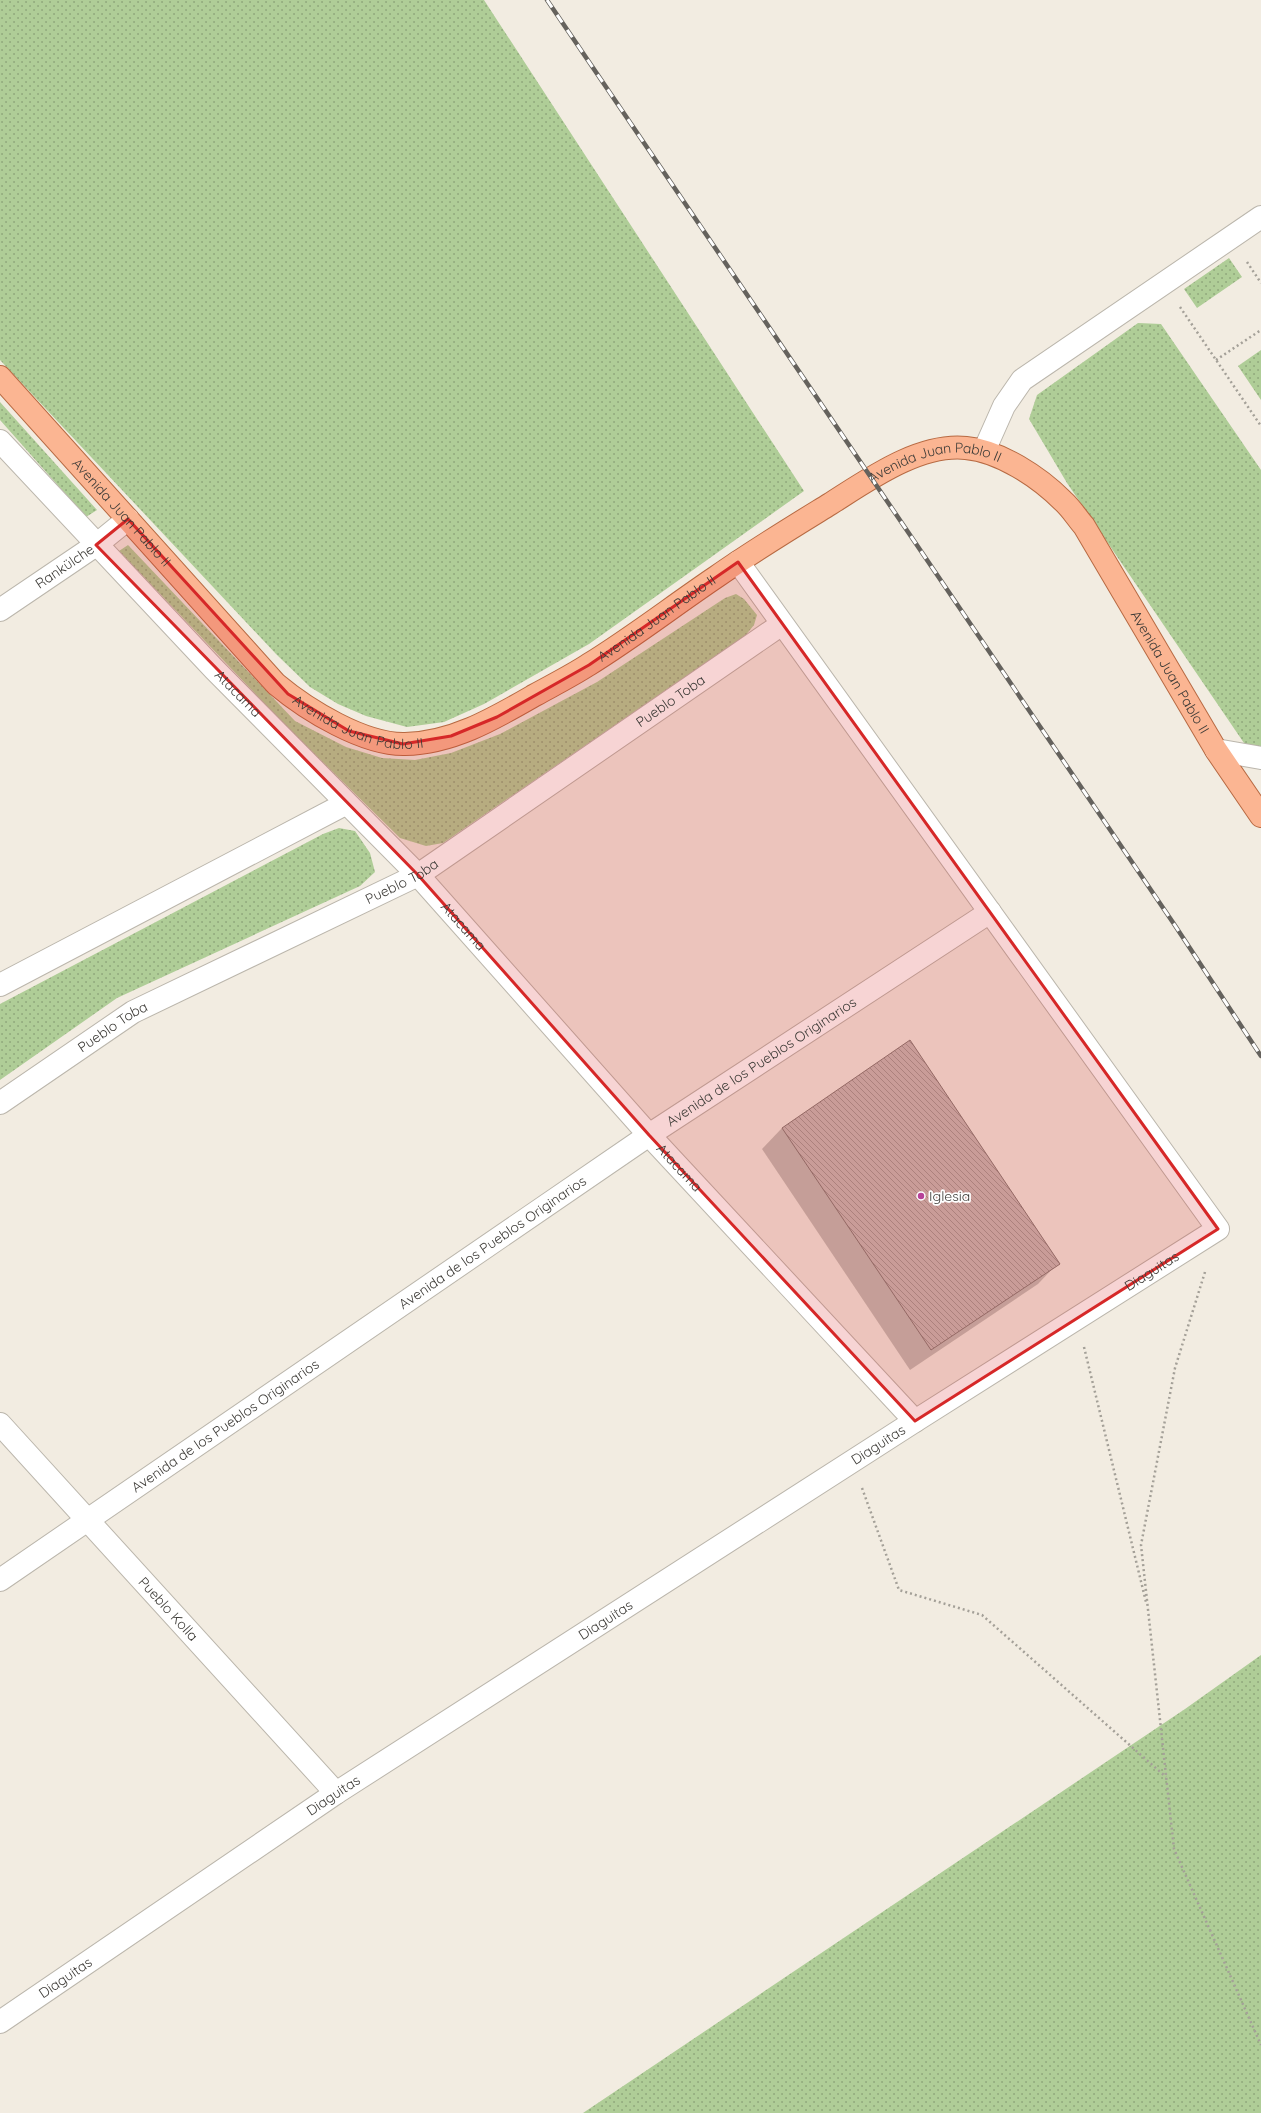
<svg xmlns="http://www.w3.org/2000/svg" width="1261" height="2113" font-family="Quicksand,sans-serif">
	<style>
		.grass { fill: url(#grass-dots) }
		.shadow { fill: #0003 }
		.building { fill: url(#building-back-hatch); stroke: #847974 }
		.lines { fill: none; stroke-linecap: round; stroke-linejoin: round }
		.minor-casing { stroke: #bbb6ac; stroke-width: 24 }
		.major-casing { stroke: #b76a43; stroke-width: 24 }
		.path { stroke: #a4a098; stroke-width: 2.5; stroke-dasharray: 2 3; stroke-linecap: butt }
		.minor { stroke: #fff; stroke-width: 22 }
		.major { stroke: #fbb592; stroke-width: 22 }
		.rail-casing { stroke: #65625d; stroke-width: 4.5 }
		.rail { stroke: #fff; stroke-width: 3; stroke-dasharray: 9; stroke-linecap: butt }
		.marked { fill: #d62828; fill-opacity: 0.2; stroke: #d62828; stroke-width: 3; stroke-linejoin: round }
		.poi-dot { fill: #b74299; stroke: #fff; stroke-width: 1.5 }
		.labels { text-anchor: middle; stroke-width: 3.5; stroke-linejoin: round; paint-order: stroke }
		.street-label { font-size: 14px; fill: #3d3b37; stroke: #fff }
		.poi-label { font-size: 14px; fill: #3d3b37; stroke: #fff; text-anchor: start }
	</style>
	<defs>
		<pattern id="grass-dots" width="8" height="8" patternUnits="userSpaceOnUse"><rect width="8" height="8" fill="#afcd97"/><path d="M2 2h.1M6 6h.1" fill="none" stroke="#90a87c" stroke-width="1.8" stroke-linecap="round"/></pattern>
		<pattern id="building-back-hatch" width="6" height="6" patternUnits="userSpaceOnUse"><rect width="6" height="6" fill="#c6bab4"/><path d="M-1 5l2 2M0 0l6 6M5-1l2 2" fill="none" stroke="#a29893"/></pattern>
	</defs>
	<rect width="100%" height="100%" fill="#f2ece1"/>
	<path class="grass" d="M0,0H484L804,491L589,644L484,704L444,722L407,727L366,716L338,704L310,687L276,654L0,360Z
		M1229,258L1242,277L1197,308L1184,289Z
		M1138,323L1161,324L1261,470V768L1067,483L1029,419L1037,395Z
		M1261,350V400L1238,366Z
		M0,402L97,510L86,517L0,420Z
		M128,545L295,721L346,747L382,758L415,760L451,753L500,734L597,682L725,598L736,594L744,599L757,615L754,625L745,636L443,843L426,846L400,838L288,728L119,551Z
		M339,828L355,831L370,853L375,872L360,886L117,998L0,1080V1004L323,834Z
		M1261,1655V2113H583L1185,1709Z"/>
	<path class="shadow" d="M910,1042L1058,1263L1038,1284L910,1370L762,1149L782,1128Z"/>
	<path class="building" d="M910,1040L1060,1264L931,1350L782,1128Z"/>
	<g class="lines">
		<defs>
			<g id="minor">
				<path id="s1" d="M0,441L214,669L418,875L649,1135L915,1421"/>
				<path d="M984,451L1004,406L1022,380L1261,217"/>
				<path id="s2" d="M0,610L96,545L128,519"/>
				<path d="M1216,750L1261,758"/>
				<path d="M0,985L345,804"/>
				<path id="s3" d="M0,1103L133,1012L418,875L782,624"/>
				<path id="s4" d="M0,1424L336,1793"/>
				<path id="s5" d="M0,1580L649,1135L990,912"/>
				<path id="s6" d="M0,2022L336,1793L915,1421L1218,1229L738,562"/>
			</g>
			<g id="major">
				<path id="s7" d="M0,377L276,684C307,710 364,745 405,744C453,743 495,718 535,695C553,685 571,676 588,665C632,638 673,606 716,577C753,551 791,528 830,504C868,480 919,443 966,448C1000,451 1039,477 1063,501C1071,508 1077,518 1084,526L1216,750L1261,816"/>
			</g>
		</defs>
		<use href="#minor" class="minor-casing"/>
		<use href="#major" class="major-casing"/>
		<path class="path" d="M1247,262L1261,283
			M1180,307L1261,426
			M1216,360L1261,330
			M1205,1272L1175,1368L1141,1545L1174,1849L1261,2045
			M1084,1347L1146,1602
			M862,1488L899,1590L982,1615L1166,1777"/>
		<use href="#minor" class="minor"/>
		<use href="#major" class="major"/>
		<defs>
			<path id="rail" d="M547,0L1174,924L1261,1056"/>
		</defs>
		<use href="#rail" class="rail-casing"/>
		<use href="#rail" class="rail"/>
	</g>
	<path class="marked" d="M128,519L288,694L349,731L403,744L451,736L497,717L589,665L738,562L1218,1229L915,1421L649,1135L418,875L96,545Z"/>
	<circle class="poi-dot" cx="921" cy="1196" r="4"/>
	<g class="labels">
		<g class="street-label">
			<text dy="5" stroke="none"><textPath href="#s7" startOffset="1166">Avenida Juan Pablo II</textPath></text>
			<text dy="5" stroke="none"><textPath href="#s7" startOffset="182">Avenida Juan Pablo II</textPath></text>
			<text dy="5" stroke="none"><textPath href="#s2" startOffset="78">Rankülche</textPath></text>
			<text dy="5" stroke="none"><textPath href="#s7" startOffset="842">Avenida Juan Pablo II</textPath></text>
			<text dy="5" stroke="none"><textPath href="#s7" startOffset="1514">Avenida Juan Pablo II</textPath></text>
			<text dy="5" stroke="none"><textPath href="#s1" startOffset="347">Atacama</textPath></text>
			<text dy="5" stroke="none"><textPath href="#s3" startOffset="784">Pueblo Toba</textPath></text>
			<text dy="5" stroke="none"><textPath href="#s7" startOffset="506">Avenida Juan Pablo II</textPath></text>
			<text dy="5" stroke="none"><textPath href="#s3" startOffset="460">Pueblo Toba</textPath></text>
			<text dy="5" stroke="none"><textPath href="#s1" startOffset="671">Atacama</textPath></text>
			<text dy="5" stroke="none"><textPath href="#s3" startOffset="136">Pueblo Toba</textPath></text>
			<text dy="5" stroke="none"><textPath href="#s5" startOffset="921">Avenida de los Pueblos Originarios</textPath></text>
			<text dy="5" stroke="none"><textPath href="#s1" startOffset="995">Atacama</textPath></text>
			<text dy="5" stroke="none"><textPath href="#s5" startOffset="597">Avenida de los Pueblos Originarios</textPath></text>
			<text dy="5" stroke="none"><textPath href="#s6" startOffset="1375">Diaguitas</textPath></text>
			<text dy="5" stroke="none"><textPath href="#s5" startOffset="273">Avenida de los Pueblos Originarios</textPath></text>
			<text dy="5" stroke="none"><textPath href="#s6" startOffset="1051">Diaguitas</textPath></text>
			<text dy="5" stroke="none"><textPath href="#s4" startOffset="250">Pueblo Kolla</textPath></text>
			<text dy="5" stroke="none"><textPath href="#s6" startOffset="727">Diaguitas</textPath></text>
			<text dy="5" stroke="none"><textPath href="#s6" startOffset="403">Diaguitas</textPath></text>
			<text dy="5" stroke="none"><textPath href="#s6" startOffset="79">Diaguitas</textPath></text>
		</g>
		<g class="poi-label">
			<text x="929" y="1201">Iglesia</text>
		</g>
	</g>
</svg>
